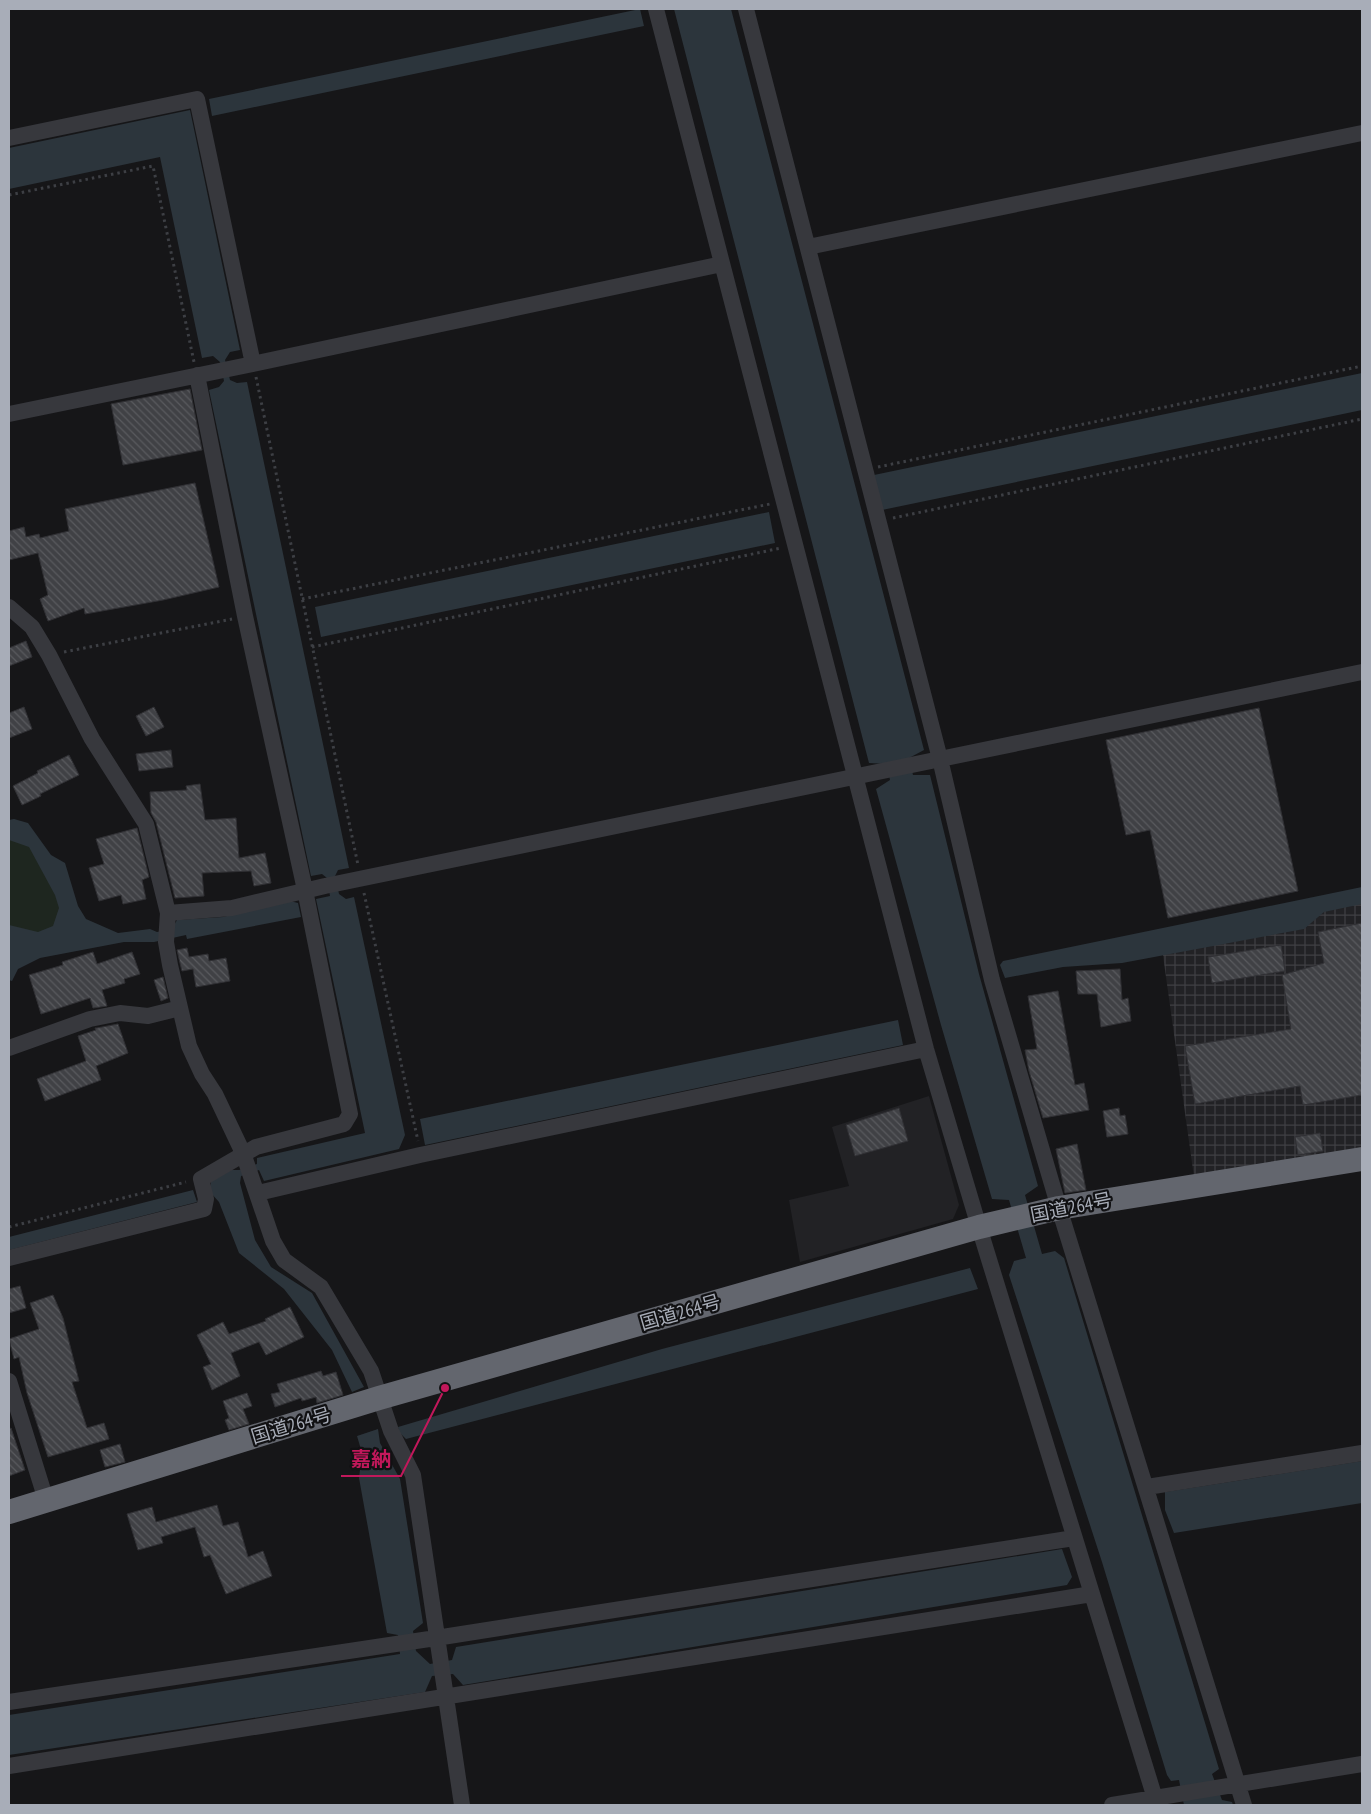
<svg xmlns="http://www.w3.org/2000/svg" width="1371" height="1814" font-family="'PT Sans Narrow','Noto Sans JP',sans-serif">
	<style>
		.built { fill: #222225 }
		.industrial { fill: url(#industrial-grid) }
		.grass { fill: #1e261f }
		.water { fill: #2c353c }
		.building { fill: url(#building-back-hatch); stroke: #303034 }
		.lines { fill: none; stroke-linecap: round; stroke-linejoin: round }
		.path { stroke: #3d3f44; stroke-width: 3; stroke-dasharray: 2.5 4; stroke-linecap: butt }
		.minor { stroke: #37383d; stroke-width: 16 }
		.highway { stroke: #63666e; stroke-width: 24 }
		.labels { text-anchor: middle; stroke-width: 4.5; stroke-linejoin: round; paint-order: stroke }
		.street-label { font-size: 19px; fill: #a8adb8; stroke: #111113 }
		.leader { fill: none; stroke: #c2185b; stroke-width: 2 }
		.callout-dot { fill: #c2185b; stroke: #111113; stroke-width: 2 }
		.callout-label { font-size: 20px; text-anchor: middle; font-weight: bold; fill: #c2185b; stroke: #111113; stroke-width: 4.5; stroke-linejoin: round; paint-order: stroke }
	</style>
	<defs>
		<pattern id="industrial-grid" width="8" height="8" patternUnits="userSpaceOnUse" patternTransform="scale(1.25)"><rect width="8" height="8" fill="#222225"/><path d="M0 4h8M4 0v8" fill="none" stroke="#3f3f43"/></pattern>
		<pattern id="building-back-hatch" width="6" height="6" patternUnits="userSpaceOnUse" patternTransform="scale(1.25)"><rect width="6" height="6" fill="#404145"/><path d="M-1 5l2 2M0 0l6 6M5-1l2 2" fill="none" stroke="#595a5e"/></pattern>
	</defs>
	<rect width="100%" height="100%" fill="#161618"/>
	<path class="built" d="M929,1096L959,1205L953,1219L800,1262L789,1200L849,1186L832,1127Z"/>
	<path class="industrial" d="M1362,895V1150L1194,1177L1160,934Z"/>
	<path class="grass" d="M9,836H30L87,943L9,962Z"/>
	<path class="water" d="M640,9L644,26L212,116L209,99Z
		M674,9H731L924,750L909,758L913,775H930L979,974L1038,1186L1025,1195L1042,1254L1055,1251L1064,1258L1219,1769L1212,1774L1222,1800L1232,1802L1233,1805H1184L1179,1780L1171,1781L1167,1775L1102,1562L1009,1275L1014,1261L1026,1258L1009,1200L992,1199L941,1025L876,789L890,780L887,764L869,763Z
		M190,110L240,350L230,352L225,360L230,380L237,383L247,382L349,868L338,870L335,876L339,894L346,899L354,897L405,1135L399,1149L264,1181L259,1170L241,1176L240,1183L255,1240L271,1267L312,1293L364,1387L352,1392L332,1350L284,1289L239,1253L219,1202L210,1192L211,1181L231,1170H239L257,1164V1158L365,1133L316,899L330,896L327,878L322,874L311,876L209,390L219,387L224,381L220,362L213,356L202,358L160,157L9,189V148Z
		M1362,373V410L882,510L874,475Z
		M769,512L775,543L321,637L315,607Z
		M14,819L28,823L51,855L65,863L78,906L86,919L118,933L150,929L157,932L172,929L177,920L223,917L290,901L298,903L301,917L187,939L186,935L154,942H124L40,958L18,969L12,981L9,980V925L38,932L53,926L59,908L55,895L29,847L9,840V820Z
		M1362,887V904L1324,912L1304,929L1122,963L1063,967L1005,978L1000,965L1003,961Z
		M898,1020L903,1045L425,1145L420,1119Z
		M193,1190L197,1202L9,1250V1237Z
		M970,1268L978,1289L406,1439L399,1432L398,1427L662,1349Z
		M378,1429L380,1443L400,1479L423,1623L413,1631L416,1651L430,1664L452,1660L456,1647L1062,1549L1072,1577L1067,1585L463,1685L453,1674L432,1676L425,1692L9,1755V1715L400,1654L398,1635L387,1633L359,1478L362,1453L357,1436Z
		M1362,1461V1503L1174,1533L1165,1510V1492Z"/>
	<path class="building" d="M190,389L202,450L123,465L111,404Z
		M195,483L219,587L163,600L85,614L84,608L48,621L40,599L48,595L38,553L9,560V531L24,527L26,537L39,534L40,538L69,531L65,509Z
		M26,641L32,657L9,666V648Z
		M24,707L32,729L9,738V713Z
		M154,707L164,727L146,736L136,716Z
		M1259,708L1298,891L1168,918L1150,830L1126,835L1106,740Z
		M171,750L173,767L139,771L136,754Z
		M69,755L79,775L40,794L41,796L22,805L13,786L38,773L37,771Z
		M200,784L205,820L236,818L239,858L265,853L271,883L254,886L251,871L202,873L204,896L175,898L156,822L151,813L150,792L187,790L186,786Z
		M137,828L149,877L142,880L146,899L123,904L121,895L99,901L89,868L104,864L96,839Z
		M1362,923V1095L1303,1105L1300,1086L1195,1104L1185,1046L1291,1029L1282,975L1324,963L1318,932Z
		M1281,945L1285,971L1212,983L1208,957Z
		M187,948L189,957L208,954L209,961L226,958L230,981L196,987L193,969L182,971L180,963L177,950Z
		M93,952L97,964L132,952L140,974L124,979L125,983L102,990L107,1006L93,1008L90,998L41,1014L29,975L63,965L62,962Z
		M1120,969L1122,1000L1128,998L1131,1021L1101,1027L1097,994H1078L1076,971Z
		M163,977L168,998L161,1001L154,980Z
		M1058,991L1075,1085L1084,1083L1089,1110L1043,1118L1029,1071L1025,1050L1037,1049L1028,996Z
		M118,1024L128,1053L96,1066L101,1080L45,1101L37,1079L86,1061L78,1036L96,1030L95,1028H97Z
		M899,1108L908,1141L855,1156L846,1125Z
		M1119,1108L1120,1116L1125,1115L1128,1134L1107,1137L1103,1111Z
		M1320,1133L1323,1151L1298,1155L1295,1137Z
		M1077,1144L1086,1190L1065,1193L1056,1149Z
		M20,1286L26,1308L9,1313V1289Z
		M53,1295L63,1318L79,1381L72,1382L87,1428L104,1423L109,1439L48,1457L27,1393L19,1357L14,1359L9,1339L39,1329L30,1303Z
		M290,1307L304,1337L266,1355L259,1342L231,1353L240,1376L212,1390L203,1367L211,1364L197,1335L223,1322L229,1334L266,1321L265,1319Z
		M321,1371L323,1376L336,1372L343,1395L317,1403L316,1397L302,1401L301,1398L275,1407L271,1394L280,1392L277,1384Z
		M247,1393L252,1406L243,1409L249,1424L229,1430L225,1420L229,1418L223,1401Z
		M11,1428L25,1470L9,1476V1429Z
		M120,1444L125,1462L105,1467L100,1450Z
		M217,1505L223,1526L238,1522L248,1557L263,1551L272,1576L226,1594L210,1555L204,1557L195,1527L161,1537L163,1543L138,1550L127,1514L152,1507L156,1522Z"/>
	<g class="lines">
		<path class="path" d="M9,195L153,166L194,362
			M256,377L358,865
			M878,467L1362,366
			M893,518L1362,419
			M302,599L770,504
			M312,647L781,548
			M64,652L232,619
			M364,893L418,1141
			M9,1227L186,1182"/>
		<path class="minor" d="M656,9L926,1049L979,1227L1157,1805
			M746,9L940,759L992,980L1059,1208L1244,1805
			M9,138L197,99L253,364
			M808,247L1362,133
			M9,414L253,364L722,264
			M9,607L32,627L49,655L92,739L146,824L168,913L166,942L170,965L189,1046L202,1074L215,1094L243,1153L273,1241L284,1260L321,1287L371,1371L391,1431L413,1475L462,1805
			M168,913L232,908L325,886L1362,672
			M9,1048L90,1019L120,1013L148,1016L180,1008
			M258,1193L420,1155L926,1049
			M9,1258L204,1209L206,1199L201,1179L256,1147L344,1124L350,1114L305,890L245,616L197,375
			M9,1381L46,1500
			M1147,1487L1362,1453
			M9,1702L436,1638L1074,1538
			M9,1766L1092,1594
			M1112,1805L1362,1764"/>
		<path class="highway" d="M9,1512L379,1398L979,1227L1059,1208L1362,1159"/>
	</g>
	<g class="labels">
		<g class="street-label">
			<text transform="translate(1071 1207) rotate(-11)" y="7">国道264号</text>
			<text transform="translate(680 1312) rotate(-16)" y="7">国道264号</text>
			<text transform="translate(291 1425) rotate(-17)" y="7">国道264号</text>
		</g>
	</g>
	<path class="leader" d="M445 1388L401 1476H341"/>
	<circle class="callout-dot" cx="445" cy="1388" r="5"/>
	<g class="callout-label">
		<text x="371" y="1466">嘉納</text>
	</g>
	<rect width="1371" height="1814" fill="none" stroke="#a8adb8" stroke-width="20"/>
</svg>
